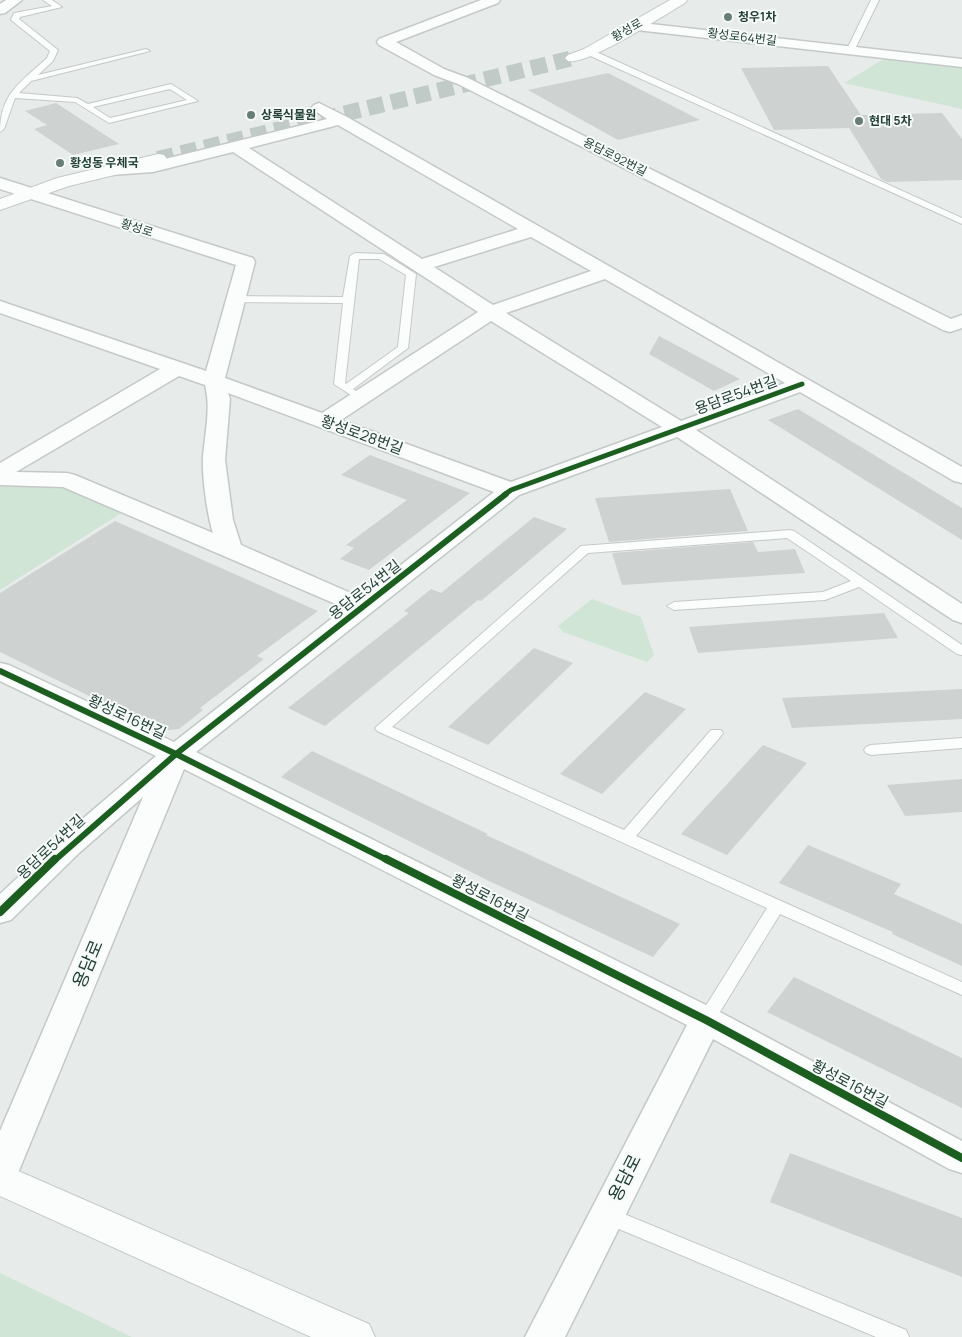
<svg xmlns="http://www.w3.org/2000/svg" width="962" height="1337" font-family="Manrope,'Noto Sans KR',sans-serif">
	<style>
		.green { fill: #d0e5d6 }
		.building { fill: #ced3d1 }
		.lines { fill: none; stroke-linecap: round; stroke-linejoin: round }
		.tertiary-tunnel { stroke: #c0cac6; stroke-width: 16; stroke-dasharray: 16 8; stroke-linecap: butt }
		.service-casing { stroke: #c4c9c7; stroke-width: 2 }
		.minor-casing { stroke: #c4c9c7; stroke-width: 3 }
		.tertiary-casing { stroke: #c4c9c7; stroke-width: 2 }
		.secondary-casing { stroke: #c2cac7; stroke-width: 2 }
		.service { fill: #fbfcfc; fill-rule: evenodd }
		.minor { fill: #fbfcfc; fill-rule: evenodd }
		.tertiary { fill: #fbfcfc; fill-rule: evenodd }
		.secondary { fill: #fbfcfc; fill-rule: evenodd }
		.cycleway-far2-casing { stroke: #f6faf8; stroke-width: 8 }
		.cycleway-far1-casing { stroke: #f6faf8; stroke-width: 9 }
		.cycleway-casing { stroke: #f6faf8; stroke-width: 11 }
		.cycleway-far2 { stroke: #1b5e20; stroke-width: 5 }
		.cycleway-far1 { stroke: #1b5e20; stroke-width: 6 }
		.cycleway { stroke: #1b5e20; stroke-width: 8 }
		.poi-dot { fill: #687d76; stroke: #f6faf8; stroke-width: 2 }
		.labels { text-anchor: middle; stroke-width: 4; stroke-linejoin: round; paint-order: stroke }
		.far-poi-label { font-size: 12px; font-weight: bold; fill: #244137; stroke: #f6faf8; text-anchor: start }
		.far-street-label { font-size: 12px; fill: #244137; stroke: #f6faf8 }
		.street-label { font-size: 15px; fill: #244137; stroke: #f6faf8 }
		.near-street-label { font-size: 18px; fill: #244137; stroke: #f6faf8 }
	</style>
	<rect width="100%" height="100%" fill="#e7ecea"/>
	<path class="green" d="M887,57L962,66V109L844,83Z
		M10,484L60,486L126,510L0,590V487Z
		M592,599L641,617L654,655L647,662L563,632L558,626Z
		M0,1273L132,1337H0Z"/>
	<path class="building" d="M828,66L861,115L942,113L962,139V180L887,182L881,179L849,128L774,130L741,68Z
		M608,73L700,120L618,140L528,90Z
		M56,103L119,144L73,155L34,129L47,125L25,111Z
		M659,336L740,379L714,391L649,354Z
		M798,409L962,508V540L768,420Z
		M370,455L470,493L369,570L340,559L354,548L346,545L407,500L341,475Z
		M730,489L748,531L609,542L595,498Z
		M534,517L567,529L481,601L478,600L325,726L288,708L409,613L404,611L431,589L441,593Z
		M115,521L318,611L257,656L264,659L200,708L203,710L179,729L160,731L0,652V593Z
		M753,542L758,552L795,549L805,573L622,585L612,553Z
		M884,613L898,638L698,653L689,627Z
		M534,648L573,663L488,745L448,727Z
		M962,689V719L792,728L782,698Z
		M645,692L686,709L602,794L560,774Z
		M763,745L807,763L727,855L681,834Z
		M312,751L488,834L486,835L680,924L653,957L491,882L281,777Z
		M962,779V812L905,816L887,785Z
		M808,845L901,884L894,894L962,924V966L892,934L893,932L779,883Z
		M794,977L962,1058V1108L767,1012Z
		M790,1153L962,1218V1277L770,1202Z"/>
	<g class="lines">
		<path class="tertiary-tunnel" d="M158,159L573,58"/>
		<defs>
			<path id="service" d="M43,0H52L62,7L20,17L19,19L58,50L53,61L38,75L146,49L150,51L31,81L19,93L77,98L88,104L171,84L198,101L109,123L75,102L15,98L4,129L0,132C0,93 21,82 47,58L50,51L11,20L14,13L52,6ZM170,89L187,100L110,118L93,107Z
				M871,0H879L854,51L847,53L846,51Z
				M586,50H592L962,218V224L586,54Z
				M355,253L384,254L416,274L408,348L353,389L366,398L360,401L334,384L343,303L236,302L231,299L236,296L343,297L350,256ZM359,259H379L406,275L398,347L346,384L345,383Z
				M790,530L794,531L962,645V655L957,654L859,587L825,600L674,610L667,606L674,602L823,592L851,581L787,538L588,553L392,727L624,830L711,730H721L723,733L721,736L636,836L962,982V995L780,914L712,1025L706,1027L700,1025L697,1020L767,908L377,731L375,728L581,546Z
				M962,738V748L871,755L866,753L864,750L866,747L871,745Z
				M607,1207L906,1330L909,1337H876L600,1221L597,1215L600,1209Z"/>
			<path id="minor" d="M6,0H22L5,13L0,14V4Z
				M481,0H500L498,3L396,42L444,69L468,78L951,319L962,315V328L950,332L943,330L458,84L434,75L379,45L377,42L379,39Z
				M633,22L962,59V67L628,29L626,26L628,23Z
				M319,103L347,117L962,467V483L954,481L800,392L696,430L962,604V623L953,620L677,437L519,495L196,752L718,1011L962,1141V1173L949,1169L713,1039L565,1337H525L687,1025L184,769L18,1173L13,1184L0,1188V1131L143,797L79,853L11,920L0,923V894L59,839L156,756L0,681V663L9,665L174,742L345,608L63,487L0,485V463L160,369L0,313V301L206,371L236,265L0,189V178L253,258L255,262L225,378L322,413L478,312L233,152L153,172L111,175L105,174L103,170L105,166L111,165L153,162L327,119L311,108L314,105ZM338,125L518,229L422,259L249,148ZM531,237L591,271L493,305L434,267ZM605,279L785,383L681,421L506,313ZM491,321L662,427L511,482L341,420ZM179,376L205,385C211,408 205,433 203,457C202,477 207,514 213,533L75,475L67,473L16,472ZM228,393L494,492L360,597L241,545L233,520L225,460L230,399Z"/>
			<path id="tertiary" d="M670,0H687L685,3C664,15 587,66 568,61L565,58L568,55L584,49Z
				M158,154L164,155L167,159L164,163L69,186L0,210V199L57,178Z"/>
			<path id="secondary" d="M0,1163L369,1324L375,1337H311L0,1196Z"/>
		</defs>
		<use href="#service" class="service-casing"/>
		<use href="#minor" class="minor-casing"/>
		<use href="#tertiary" class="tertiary-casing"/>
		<use href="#secondary" class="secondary-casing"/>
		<use href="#service" class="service"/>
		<use href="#minor" class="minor"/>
		<use href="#tertiary" class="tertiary"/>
		<use href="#secondary" class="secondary"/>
		<defs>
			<path id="cycleway-far2" d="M504,495L511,490L802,384"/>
			<path id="cycleway-far1" d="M0,671L176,754L389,861
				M54,861L176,754L506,494"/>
			<path id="cycleway" d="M386,859L706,1020L962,1158
				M0,912L55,859"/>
		</defs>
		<use href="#cycleway-far2" class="cycleway-far2-casing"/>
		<use href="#cycleway-far1" class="cycleway-far1-casing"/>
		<use href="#cycleway" class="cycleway-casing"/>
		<use href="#cycleway-far2" class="cycleway-far2"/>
		<use href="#cycleway-far1" class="cycleway-far1"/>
		<use href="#cycleway" class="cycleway"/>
	</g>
	<g class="poi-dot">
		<circle cx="728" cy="17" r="5"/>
		<circle cx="251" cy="115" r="5"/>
		<circle cx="859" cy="121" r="5"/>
		<circle cx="60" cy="163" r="5"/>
	</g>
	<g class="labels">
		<g class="far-poi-label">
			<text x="738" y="21">청우1차</text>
			<text x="261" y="119">상록식물원</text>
			<text x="869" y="125">현대 5차</text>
			<text x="70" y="167">황성동 우체국</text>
		</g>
		<g class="far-street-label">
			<text transform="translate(627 30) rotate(-30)" y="4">황성로</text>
			<text transform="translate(742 37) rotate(7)" y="4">황성로64번길</text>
			<text transform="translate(615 157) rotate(27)" y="4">용담로92번길</text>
			<text transform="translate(137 228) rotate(18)" y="4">황성로</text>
		</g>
		<g class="street-label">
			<text transform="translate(736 395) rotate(-20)" y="5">용담로54번길</text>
			<text transform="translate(362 435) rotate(20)" y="5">황성로28번길</text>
			<text transform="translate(365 590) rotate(-38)" y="5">용담로54번길</text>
			<text transform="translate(127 717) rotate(25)" y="5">황성로16번길</text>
			<text transform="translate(51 847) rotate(-43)" y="5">용담로54번길</text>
			<text transform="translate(490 898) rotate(27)" y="5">황성로16번길</text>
			<text transform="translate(850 1084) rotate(28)" y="5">황성로16번길</text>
		</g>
		<g class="near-street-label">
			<text transform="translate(88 964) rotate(-67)" y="6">용담로</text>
			<text transform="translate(625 1178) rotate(-63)" y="6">용담로</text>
		</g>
	</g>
</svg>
